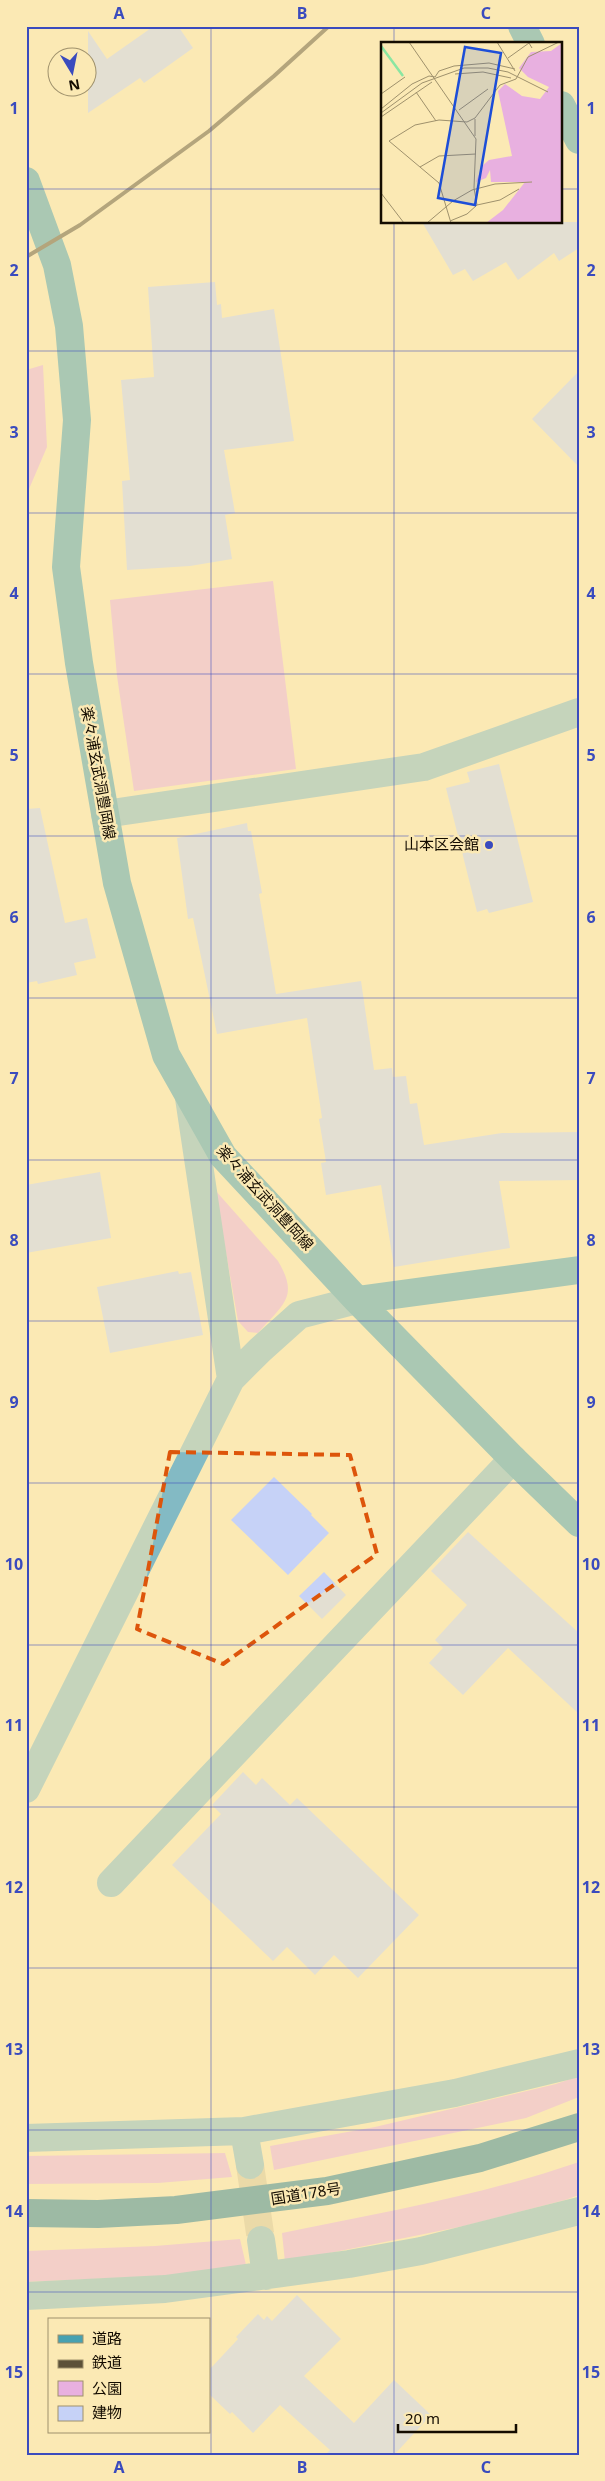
<svg xmlns="http://www.w3.org/2000/svg" width="605" height="2481" font-family="'Noto Sans','Noto Sans JP',sans-serif">
	<style>
		.green { fill: #e8b0e0 }
		.building { fill: #c6d2f7 }
		.lines { fill: none; stroke-linecap: round; stroke-linejoin: round }
		.minor-tunnel { stroke: #d8c899; stroke-width: 28; stroke-dasharray: 28 14; stroke-linecap: butt }
		.minor { stroke: #83bac4; stroke-width: 28 }
		.secondary { stroke: #47a1b1; stroke-width: 28 }
		.trunk { stroke: #2c8291; stroke-width: 28 }
		.rail { stroke: #5d5239; stroke-width: 4 }
		.marked { fill: none; stroke: #dd550b; stroke-width: 4; stroke-dasharray: 10 6; stroke-linejoin: round }
		.grid { fill: none; stroke: #3a4bbe; stroke-width: 1; stroke-opacity: 0.55 }
		.poi-dot { fill: #3a4bbe; stroke: #fbe9b4; stroke-width: 2 }
		.labels { text-anchor: middle; stroke-width: 5; stroke-linejoin: round; paint-order: stroke }
		.street-label { font-size: 15px; fill: #140c00; stroke: #fbe9b4 }
		.poi-label { font-size: 15px; fill: #140c00; stroke: #fbe9b4; text-anchor: end }
		.inset-river { fill: none; stroke: #8ae6a2; stroke-width: 2.5 }
		.inset-road { fill: none; stroke: #9f916c; stroke-width: 1 }
		.view { fill: #1d4ed8; fill-opacity: 0.15; stroke: #1d4ed8; stroke-width: 2.5 }
		.inset-edge { fill: none; stroke: #140c00; stroke-width: 2.5 }
		.neatline { fill: none; stroke: #3a4bbe; stroke-width: 2 }
		.grid-label { font-size: 16px; text-anchor: middle; font-weight: bold; fill: #3a4bbe }
	</style>
	<rect width="100%" height="100%" fill="#fbe9b4"/>
	<path class="green" d="M43,365L47,447L26,496V370Z
		M273,581L296,769L134,791L117,676L110,600Z
		M215,1190L278,1261C300,1298 282,1305 258,1333L248,1332L238,1321Z
		M579,2076V2097L526,2118L274,2170L270,2146L375,2127L556,2084Z
		M225,2153L232,2177L158,2183L26,2184V2156Z
		M579,2162V2195L565,2200L464,2226L285,2262L282,2233C381,2213 483,2195 579,2162Z
		M240,2239L246,2265L180,2275L26,2282V2251L155,2246Z"/>
	<path class="building" d="M154,26H178L193,48L144,83L140,78L88,113V31L107,59Z
		M422,222H579V248L559,261L554,253L518,280L506,262L473,281L465,269L453,275Z
		M215,282L217,305L221,304L222,318L274,309L294,441L224,450L235,513L225,515L232,559L190,566L127,570L122,481L130,480L121,380L154,377L148,287Z
		M579,371V467L532,419Z
		M499,764L533,902L489,913L487,909L477,912L446,788L470,782L467,772Z
		M40,808L65,923L87,918L96,958L74,963L77,975L38,984L37,981L26,983V809Z
		M247,823L248,831H251L262,893L259,894L276,994L361,981L374,1070L392,1068L393,1077L406,1076L410,1104L417,1103L424,1145L502,1133L579,1132V1180L499,1181L510,1248L394,1267L381,1185L326,1195L321,1163L326,1162L319,1119L322,1118L307,1018L217,1034L193,918L188,919L177,838Z
		M100,1172L111,1238L26,1253V1185Z
		M178,1271L179,1274L191,1272L203,1335L110,1353L97,1287Z
		M274,1477L312,1514L311,1515L329,1533L288,1575L231,1520Z
		M468,1532L579,1633V1714L508,1648L463,1695L429,1663L443,1648L435,1640L467,1605L431,1571Z
		M324,1572L346,1595L322,1619L299,1596Z
		M243,1772L256,1785L262,1778L290,1805L297,1798L419,1915L358,1978L334,1955L315,1975L287,1947L273,1961L172,1865L221,1814L212,1805Z
		M297,2295L341,2339L304,2376L354,2423L394,2380L431,2415L394,2455H325L330,2450L280,2405L253,2433L232,2412L230,2414L209,2394V2370L238,2339L236,2337L258,2314L264,2320L267,2316L272,2321Z"/>
	<g class="lines">
		<path class="minor-tunnel" d="M250,2165L261,2240"/>
		<path class="minor" d="M105,814L424,767L579,712
			M189,1098L231,1379
			M26,1789L231,1379L260,1350L299,1315L357,1300
			M111,1883L513,1459
			M244,2131L250,2165
			M26,2138L244,2131L455,2093L579,2063
			M261,2240L266,2276
			M26,2296L165,2289L349,2264L421,2251L579,2211"/>
		<path class="secondary" d="M522,26L531,44
			M561,105L579,140
			M26,181L57,265L69,326L77,420L66,567L79,663L117,883L166,1055L223,1156L357,1300L513,1459L579,1523
			M357,1300L579,1270"/>
		<path class="trunk" d="M26,2213L98,2214L176,2210L327,2191L480,2158L579,2127"/>
		<path class="rail" d="M26,257L80,225L209,131L274,76L329,26"/>
	</g>
	<path d="M0 0H605V2481H0ZM170,1452L350,1455L377,1554L223,1664L137,1629Z" fill="#fbe9b4" fill-opacity=".55" fill-rule="evenodd"/>
	<path class="marked" d="M170,1452L350,1455L377,1554L223,1664L137,1629Z"/>
	<path class="grid" d="M211,26V2455M394,26V44M26,189H382M561,189H579M394,222V2455M26,351H579M26,513H579M26,674H579M26,836H579M26,998H579M26,1160H579M26,1321H579M26,1483H579M26,1645H579M26,1807H579M26,1968H579M26,2130H579M26,2292H579"/>
	<circle class="poi-dot" cx="489" cy="845" r="5"/>
	<g class="labels">
		<g class="street-label">
			<text transform="translate(98 773) rotate(80)" y="5">楽々浦玄武洞豊岡線</text>
			<text transform="translate(265 1198) rotate(48)" y="5">楽々浦玄武洞豊岡線</text>
			<text transform="translate(306 2194) rotate(-9)" y="5">国道178号</text>
		</g>
		<g class="poi-label">
			<text x="479" y="850">山本区会館</text>
		</g>
	</g>
	<g transform="translate(381 42)">
		<rect width="181" height="181" fill="#fbe9b4"/>
		<path d="M181,1V181H105L122,168L144,140H110L109,128L105,136L95,140L101,124L108,118L131,114L117,49L124,42L141,54L159,57L168,45L147,35L138,26L150,10L170,9Z" fill="#e8b0e0"/>
		<path class="inset-river" d="M0,4L22,34"/>
		<path class="inset-road" d="M28,0L95,97L93,146L96,163L86,172L69,179M116,0L134,29M127,16L148,1L151,6M74,32L102,30L130,36M35,50L55,79M0,52L24,35M0,67L31,42L48,34L54,35L58,29L73,24L108,21L134,27M78,68L107,47M0,71L41,41L83,26H107L127,30L167,50M0,75L51,40M86,80L94,76L119,43L135,37L147,15L178,0M94,94V77M39,125L58,114L95,112M0,151L23,181M96,163L119,158L138,147M46,181L72,159L91,148L114,142L151,140M70,181L58,141L8,99L34,83L58,78L86,80"/>
		<path class="view" d="M84,5L120,11L94,163L57,156Z"/>
		<rect width="181" height="181" class="inset-edge"/>
	</g>
	<rect width="605" height="2481" fill="none" stroke="#fbe9b4" stroke-width="55"/>
	<rect x="48" y="2318" width="162" height="115" fill="#fbe9b4" stroke="#9f916c"/>
	<rect x="58" y="2335" width="25" height="8" fill="#47a1b1" stroke="#9f916c"/>
	<text x="92" y="2344" font-size="15" fill="#140c00">道路</text>
	<rect x="58" y="2360" width="25" height="8" fill="#5d5239" stroke="#9f916c"/>
	<text x="92" y="2368" font-size="15" fill="#140c00">鉄道</text>
	<rect x="58" y="2381" width="25" height="15" fill="#e8b0e0" stroke="#9f916c"/>
	<text x="92" y="2394" font-size="15" fill="#140c00">公園</text>
	<rect x="58" y="2406" width="25" height="15" fill="#c6d2f7" stroke="#9f916c"/>
	<text x="92" y="2418" font-size="15" fill="#140c00">建物</text>
	<g transform="translate(72 72) rotate(170)"><circle r="24" fill="#fbe9b4" stroke="#9f916c"/>
	<path d="M0-4L9 19L0 12L-9 19Z" fill="#3a4bbe"/>
	<text y="-8" font-size="14" font-weight="bold" text-anchor="middle" fill="#140c00">N</text>
	</g>
	<path d="M398 2424v8h118v-8" fill="none" stroke="#140c00" stroke-width="2.5"/>
	<text x="405" y="2424" font-size="15" fill="#140c00" stroke="#fbe9b4" stroke-width="4" paint-order="stroke">20 m</text>
	<rect x="28" y="28" width="550" height="2426" class="neatline"/>
	<g class="grid-label">
		<text x="119" y="19">A</text>
		<text x="302" y="19">B</text>
		<text x="486" y="19">C</text>
		<text x="14" y="114">1</text>
		<text x="591" y="114">1</text>
		<text x="14" y="276">2</text>
		<text x="591" y="276">2</text>
		<text x="14" y="438">3</text>
		<text x="591" y="438">3</text>
		<text x="14" y="599">4</text>
		<text x="591" y="599">4</text>
		<text x="14" y="761">5</text>
		<text x="591" y="761">5</text>
		<text x="14" y="923">6</text>
		<text x="591" y="923">6</text>
		<text x="14" y="1084">7</text>
		<text x="591" y="1084">7</text>
		<text x="14" y="1246">8</text>
		<text x="591" y="1246">8</text>
		<text x="14" y="1408">9</text>
		<text x="591" y="1408">9</text>
		<text x="14" y="1570">10</text>
		<text x="591" y="1570">10</text>
		<text x="14" y="1731">11</text>
		<text x="591" y="1731">11</text>
		<text x="14" y="1893">12</text>
		<text x="591" y="1893">12</text>
		<text x="14" y="2055">13</text>
		<text x="591" y="2055">13</text>
		<text x="14" y="2217">14</text>
		<text x="591" y="2217">14</text>
		<text x="14" y="2378">15</text>
		<text x="591" y="2378">15</text>
		<text x="119" y="2473">A</text>
		<text x="302" y="2473">B</text>
		<text x="486" y="2473">C</text>
	</g>
</svg>
